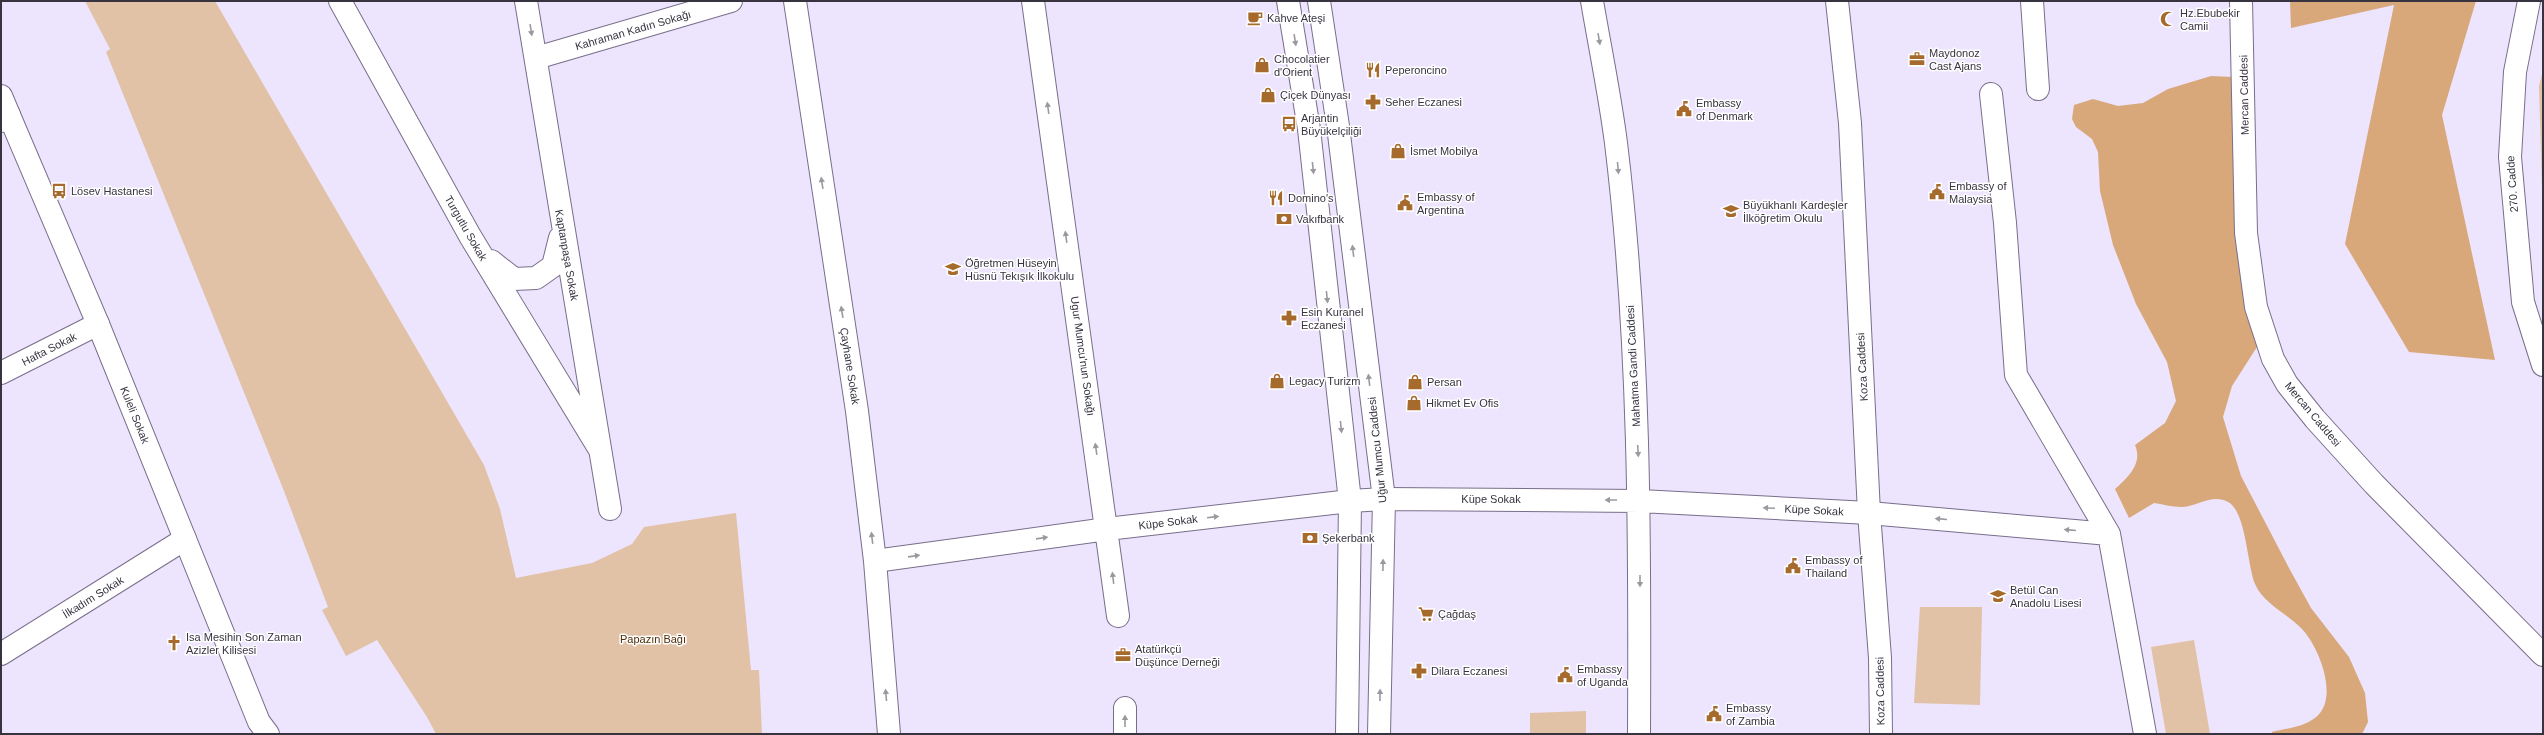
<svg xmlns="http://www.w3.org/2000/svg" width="2544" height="735" font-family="Helvetica,sans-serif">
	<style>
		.green { fill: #e1c2a6 }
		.forest { fill: #d8a87b }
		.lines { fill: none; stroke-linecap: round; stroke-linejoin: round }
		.minor-casing { stroke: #796e8a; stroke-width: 24 }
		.tertiary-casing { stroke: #796e8a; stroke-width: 24 }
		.secondary-casing { stroke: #796e8a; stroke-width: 24 }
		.minor { stroke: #fff; stroke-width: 22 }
		.tertiary { stroke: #fff; stroke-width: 22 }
		.secondary { stroke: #fff; stroke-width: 22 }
		.oneway { fill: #9b999f }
		.labels { text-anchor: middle; stroke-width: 3; stroke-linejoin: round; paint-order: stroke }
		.poi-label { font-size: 11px; fill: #37333f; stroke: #fff; text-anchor: start }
		.street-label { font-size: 11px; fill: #37333f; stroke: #fff }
		.park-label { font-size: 11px; fill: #4e2d09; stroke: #fff }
	</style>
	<rect width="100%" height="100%" fill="#ede4fd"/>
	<path class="green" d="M85,1H215L484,465L500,509L516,578L592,563L632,544L644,527L736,513L751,670H759L762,734H436L427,717L377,640L346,656L322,610L328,607L284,491L106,52L110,49Z
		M2543,70V222L2539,86Z
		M1920,607H1982L1980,705L1914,703Z
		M2194,640L2210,734H2166L2151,647Z
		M1586,711V734H1530V713Z"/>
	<path class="forest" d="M2290,1H2476L2442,115L2495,360L2409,352L2345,244L2394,5L2291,28Z
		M2211,76L2233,77L2264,336L2232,386L2223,417L2241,476L2289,568L2311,608L2349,657L2365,693L2368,722L2362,734H2272V732C2287,728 2309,727 2320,713C2337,692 2318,645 2301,628C2286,613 2263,603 2255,584C2247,564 2246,511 2228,502C2212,493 2197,507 2181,507C2172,507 2162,504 2154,503L2129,518L2115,489C2128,477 2143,464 2135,445L2165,423L2176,401L2167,362L2136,304L2113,245L2100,191L2098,152L2092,139L2076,127L2072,119L2074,105L2093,99L2118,106L2143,103L2168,89Z"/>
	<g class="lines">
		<defs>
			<path id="minor" d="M340,1L470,236L600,450
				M526,1L610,509
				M795,1L857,411L875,561L889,734
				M1033,1L1118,616
				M1592,1C1600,48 1610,96 1616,143C1640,339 1640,537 1639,734
				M2032,1L2038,89
				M536,58L731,1
				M1991,94L2005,223L2016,375L2109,534L2145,734
				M1,96L9,115
				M491,261L514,279L536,278L553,266L560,238
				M1,373L98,324
				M875,561L1107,529L1350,501L1384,499L1640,501L1869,513L2109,534
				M1,654L185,539
				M1125,708V734"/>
			<path id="tertiary" d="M1837,1L1850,123L1869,513L1880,658L1881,734
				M2241,1L2246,233L2256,307L2273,359L2287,384L2315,419L2374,484L2543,655
				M1,121L9,115L98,324L259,722L268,734"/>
			<path id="secondary" d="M1288,1L1309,129L1350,501L1347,734
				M1319,1L1338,126L1384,499L1379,734
				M2529,1L2515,72L2510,157L2523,302L2543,365"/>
		</defs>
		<use href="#minor" class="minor-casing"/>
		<use href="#tertiary" class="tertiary-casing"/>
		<use href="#secondary" class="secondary-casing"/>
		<use href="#minor" class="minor"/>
		<use href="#tertiary" class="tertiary"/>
		<use href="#secondary" class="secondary"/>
	</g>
	<defs><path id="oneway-solid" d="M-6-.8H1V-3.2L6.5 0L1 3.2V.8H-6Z"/></defs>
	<g class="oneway">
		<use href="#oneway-solid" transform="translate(531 30) rotate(81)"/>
		<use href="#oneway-solid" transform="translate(1599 39) rotate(80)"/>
		<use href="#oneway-solid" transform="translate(1295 40) rotate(81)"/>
		<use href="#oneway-solid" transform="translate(1048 108) rotate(-98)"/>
		<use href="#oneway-solid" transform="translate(1313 168) rotate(84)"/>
		<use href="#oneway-solid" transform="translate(1618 168) rotate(85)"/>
		<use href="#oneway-solid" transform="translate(822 183) rotate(-99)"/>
		<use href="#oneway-solid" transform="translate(1066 237) rotate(-98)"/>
		<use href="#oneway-solid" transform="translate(1353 251) rotate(-97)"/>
		<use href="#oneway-solid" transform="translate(1327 297) rotate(84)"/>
		<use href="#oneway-solid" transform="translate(842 312) rotate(-99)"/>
		<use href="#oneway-solid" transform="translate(1369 380) rotate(-97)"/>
		<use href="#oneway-solid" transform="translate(1341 427) rotate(84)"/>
		<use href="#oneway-solid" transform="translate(1096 449) rotate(-98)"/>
		<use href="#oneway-solid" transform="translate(1638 451) rotate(87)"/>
		<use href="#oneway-solid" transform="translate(1611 500) rotate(-180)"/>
		<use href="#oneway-solid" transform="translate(1769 508) rotate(-177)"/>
		<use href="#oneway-solid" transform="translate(1213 517) rotate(-7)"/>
		<use href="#oneway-solid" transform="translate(1941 519) rotate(-175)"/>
		<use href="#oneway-solid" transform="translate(2070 530) rotate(-175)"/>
		<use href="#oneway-solid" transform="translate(872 538) rotate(-97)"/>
		<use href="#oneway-solid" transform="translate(1042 538) rotate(-8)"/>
		<use href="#oneway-solid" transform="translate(914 556) rotate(-8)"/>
		<use href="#oneway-solid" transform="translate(1383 565) rotate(-89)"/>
		<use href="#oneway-solid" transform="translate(1113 578) rotate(-97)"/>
		<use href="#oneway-solid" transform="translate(1640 581) rotate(90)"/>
		<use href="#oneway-solid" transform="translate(886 695) rotate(-95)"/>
		<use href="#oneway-solid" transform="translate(1380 695) rotate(-89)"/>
		<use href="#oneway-solid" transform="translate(1125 721) rotate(-90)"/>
	</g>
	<defs>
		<symbol id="cafe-bare" viewBox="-9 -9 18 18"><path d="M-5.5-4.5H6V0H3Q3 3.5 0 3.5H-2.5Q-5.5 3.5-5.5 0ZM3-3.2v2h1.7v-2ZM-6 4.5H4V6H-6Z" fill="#a66a2c" stroke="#fff" stroke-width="2.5" paint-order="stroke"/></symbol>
		<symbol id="mosque-bare" viewBox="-9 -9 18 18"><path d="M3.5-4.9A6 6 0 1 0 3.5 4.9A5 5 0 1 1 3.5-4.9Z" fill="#a66a2c" stroke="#fff" stroke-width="2.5" paint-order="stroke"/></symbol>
		<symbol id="office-bare" viewBox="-9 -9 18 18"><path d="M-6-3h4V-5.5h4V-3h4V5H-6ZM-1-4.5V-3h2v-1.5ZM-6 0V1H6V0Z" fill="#a66a2c" stroke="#fff" stroke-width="2.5" paint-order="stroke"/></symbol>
		<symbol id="shop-bare" viewBox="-9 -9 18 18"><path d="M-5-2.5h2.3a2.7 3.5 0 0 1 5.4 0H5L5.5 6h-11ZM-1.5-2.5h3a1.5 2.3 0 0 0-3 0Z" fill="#a66a2c" stroke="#fff" stroke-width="2.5" paint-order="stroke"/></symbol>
		<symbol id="restaurant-bare" viewBox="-9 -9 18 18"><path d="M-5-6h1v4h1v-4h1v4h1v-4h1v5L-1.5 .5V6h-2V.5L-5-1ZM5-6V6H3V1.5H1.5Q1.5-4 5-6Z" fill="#a66a2c" stroke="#fff" stroke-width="2.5" paint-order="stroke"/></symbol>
		<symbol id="pharmacy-bare" viewBox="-9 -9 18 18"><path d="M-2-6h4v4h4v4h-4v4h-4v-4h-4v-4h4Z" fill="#a66a2c" stroke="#fff" stroke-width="2.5" paint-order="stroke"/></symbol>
		<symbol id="civic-bare" viewBox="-9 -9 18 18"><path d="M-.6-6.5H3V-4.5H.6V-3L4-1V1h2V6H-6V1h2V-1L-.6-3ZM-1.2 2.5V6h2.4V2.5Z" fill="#a66a2c" stroke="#fff" stroke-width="2.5" paint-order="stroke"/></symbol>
		<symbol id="bus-bare" viewBox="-9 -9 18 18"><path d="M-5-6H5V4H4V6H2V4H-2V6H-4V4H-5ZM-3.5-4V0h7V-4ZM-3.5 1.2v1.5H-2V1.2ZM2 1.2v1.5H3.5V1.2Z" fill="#a66a2c" stroke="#fff" stroke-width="2.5" paint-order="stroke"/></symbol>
		<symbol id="school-bare" viewBox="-9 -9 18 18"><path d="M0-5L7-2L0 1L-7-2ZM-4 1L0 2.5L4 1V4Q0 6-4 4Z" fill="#a66a2c" stroke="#fff" stroke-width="2.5" paint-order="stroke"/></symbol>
		<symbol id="bank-bare" viewBox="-9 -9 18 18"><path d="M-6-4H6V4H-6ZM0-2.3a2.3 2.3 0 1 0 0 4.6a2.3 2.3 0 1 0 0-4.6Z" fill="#a66a2c" stroke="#fff" stroke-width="2.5" paint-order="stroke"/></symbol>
		<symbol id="supermarket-bare" viewBox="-9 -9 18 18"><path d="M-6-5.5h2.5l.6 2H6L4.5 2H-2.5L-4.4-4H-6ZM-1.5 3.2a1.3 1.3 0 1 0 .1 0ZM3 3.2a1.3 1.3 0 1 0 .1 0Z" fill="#a66a2c" stroke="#fff" stroke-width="2.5" paint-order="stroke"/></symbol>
		<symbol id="church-bare" viewBox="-9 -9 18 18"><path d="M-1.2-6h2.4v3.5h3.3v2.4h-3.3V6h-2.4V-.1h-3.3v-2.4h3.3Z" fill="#a66a2c" stroke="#fff" stroke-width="2.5" paint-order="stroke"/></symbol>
	</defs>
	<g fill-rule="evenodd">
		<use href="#cafe-bare" x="1244" y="7" width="22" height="22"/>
		<use href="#mosque-bare" x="2157" y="8" width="22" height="22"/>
		<use href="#office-bare" x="1906" y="48" width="22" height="22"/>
		<use href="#shop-bare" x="1251" y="54" width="22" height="22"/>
		<use href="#restaurant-bare" x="1362" y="59" width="22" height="22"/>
		<use href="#shop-bare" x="1257" y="84" width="22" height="22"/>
		<use href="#pharmacy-bare" x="1362" y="91" width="22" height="22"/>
		<use href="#civic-bare" x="1673" y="98" width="22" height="22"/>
		<use href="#bus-bare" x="1278" y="113" width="22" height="22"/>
		<use href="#shop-bare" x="1387" y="140" width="22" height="22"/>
		<use href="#bus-bare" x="48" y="180" width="22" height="22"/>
		<use href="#civic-bare" x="1926" y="181" width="22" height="22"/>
		<use href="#restaurant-bare" x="1265" y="187" width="22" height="22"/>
		<use href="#civic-bare" x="1394" y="192" width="22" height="22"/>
		<use href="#school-bare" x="1720" y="200" width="22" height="22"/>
		<use href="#bank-bare" x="1273" y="208" width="22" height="22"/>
		<use href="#school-bare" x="942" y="258" width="22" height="22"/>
		<use href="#pharmacy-bare" x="1278" y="307" width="22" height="22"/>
		<use href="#shop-bare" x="1266" y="370" width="22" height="22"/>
		<use href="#shop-bare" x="1404" y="371" width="22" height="22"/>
		<use href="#shop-bare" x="1403" y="392" width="22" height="22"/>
		<use href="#bank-bare" x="1299" y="527" width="22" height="22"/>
		<use href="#civic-bare" x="1782" y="555" width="22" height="22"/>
		<use href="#school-bare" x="1987" y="585" width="22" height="22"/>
		<use href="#supermarket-bare" x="1415" y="603" width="22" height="22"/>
		<use href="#church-bare" x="163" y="632" width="22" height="22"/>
		<use href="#office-bare" x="1112" y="644" width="22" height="22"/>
		<use href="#pharmacy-bare" x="1408" y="660" width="22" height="22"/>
		<use href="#civic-bare" x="1554" y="664" width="22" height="22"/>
		<use href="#civic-bare" x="1703" y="703" width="22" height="22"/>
	</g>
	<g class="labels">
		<g class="poi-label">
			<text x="2180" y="17">Hz.Ebubekir<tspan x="2180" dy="13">Camii</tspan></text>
			<text x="1267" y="22">Kahve Ateşi</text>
			<text x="1929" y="57">Maydonoz<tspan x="1929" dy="13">Cast Ajans</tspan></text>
			<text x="1274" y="63">Chocolatier<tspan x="1274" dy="13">d'Orient</tspan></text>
			<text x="1385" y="74">Peperoncino</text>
			<text x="1280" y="99">Çiçek Dünyası</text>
			<text x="1385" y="106">Seher Eczanesi</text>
			<text x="1696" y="107">Embassy<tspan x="1696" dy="13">of Denmark</tspan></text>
			<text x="1301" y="122">Arjantin<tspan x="1301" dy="13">Büyükelçiliği</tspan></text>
			<text x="1410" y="155">İsmet Mobilya</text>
			<text x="1949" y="190">Embassy of<tspan x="1949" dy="13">Malaysia</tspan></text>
			<text x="71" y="195">Lösev Hastanesi</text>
			<text x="1417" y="201">Embassy of<tspan x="1417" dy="13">Argentina</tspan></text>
			<text x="1288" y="202">Domino's</text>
			<text x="1743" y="209">Büyükhanlı Kardeşler<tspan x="1743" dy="13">İlköğretim Okulu</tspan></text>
			<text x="1296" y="223">Vakıfbank</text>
			<text x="965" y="267">Öğretmen Hüseyin<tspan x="965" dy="13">Hüsnü Tekışık İlkokulu</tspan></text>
			<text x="1301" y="316">Esin Kuranel<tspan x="1301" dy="13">Eczanesi</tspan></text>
			<text x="1289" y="385">Legacy Turizm</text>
			<text x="1427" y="386">Persan</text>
			<text x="1426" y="407">Hikmet Ev Ofis</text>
			<text x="1322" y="542">Şekerbank</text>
			<text x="1805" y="564">Embassy of<tspan x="1805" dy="13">Thailand</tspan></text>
			<text x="2010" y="594">Betül Can<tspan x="2010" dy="13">Anadolu Lisesi</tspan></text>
			<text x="1438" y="618">Çağdaş</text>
			<text x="186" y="641">Isa Mesihin Son Zaman<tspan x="186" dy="13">Azizler Kilisesi</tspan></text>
			<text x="1135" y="653">Atatürkçü<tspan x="1135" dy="13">Düşünce Derneği</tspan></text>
			<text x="1577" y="673">Embassy<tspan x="1577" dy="13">of Uganda</tspan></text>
			<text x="1431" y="675">Dilara Eczanesi</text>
			<text x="1726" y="712">Embassy<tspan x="1726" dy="13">of Zambia</tspan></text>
		</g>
		<g class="street-label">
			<text transform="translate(633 30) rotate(-16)" y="4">Kahraman Kadın Sokağı</text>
			<text transform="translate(2244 95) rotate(-91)" y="4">Mercan Caddesi</text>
			<text transform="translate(2512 184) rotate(-94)" y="4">270. Cadde</text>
			<text transform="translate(466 228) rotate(60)" y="4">Turgutlu Sokak</text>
			<text transform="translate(567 255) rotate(80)" y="4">Kaptanpaşa Sokak</text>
			<text transform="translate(49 349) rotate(-27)" y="4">Hafta Sokak</text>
			<text transform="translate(1083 356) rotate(82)" y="4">Ugur Mumcu'nun Sokağı</text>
			<text transform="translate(850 366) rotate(81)" y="4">Çayhane Sokak</text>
			<text transform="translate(1633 366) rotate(-93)" y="4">Mahatma Gandi Caddesi</text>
			<text transform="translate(1862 367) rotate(-93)" y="4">Koza Caddesi</text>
			<text transform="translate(2313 414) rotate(50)" y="4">Mercan Caddesi</text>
			<text transform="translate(135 415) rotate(68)" y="4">Kuleli Sokak</text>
			<text transform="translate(1377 450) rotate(-96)" y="4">Uğur Mumcu Caddesi</text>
			<text x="1491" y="503">Küpe Sokak</text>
			<text transform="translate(1814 510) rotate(3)" y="4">Küpe Sokak</text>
			<text transform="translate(1168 522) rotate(-7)" y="4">Küpe Sokak</text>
			<text transform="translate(93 597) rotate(-32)" y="4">İlkadım Sokak</text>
			<text transform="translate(1880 691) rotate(-91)" y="4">Koza Caddesi</text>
		</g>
		<g class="park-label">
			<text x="653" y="643">Papazın Bağı</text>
		</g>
	</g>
	<rect width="2544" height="735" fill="none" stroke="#37333f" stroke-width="4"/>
</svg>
